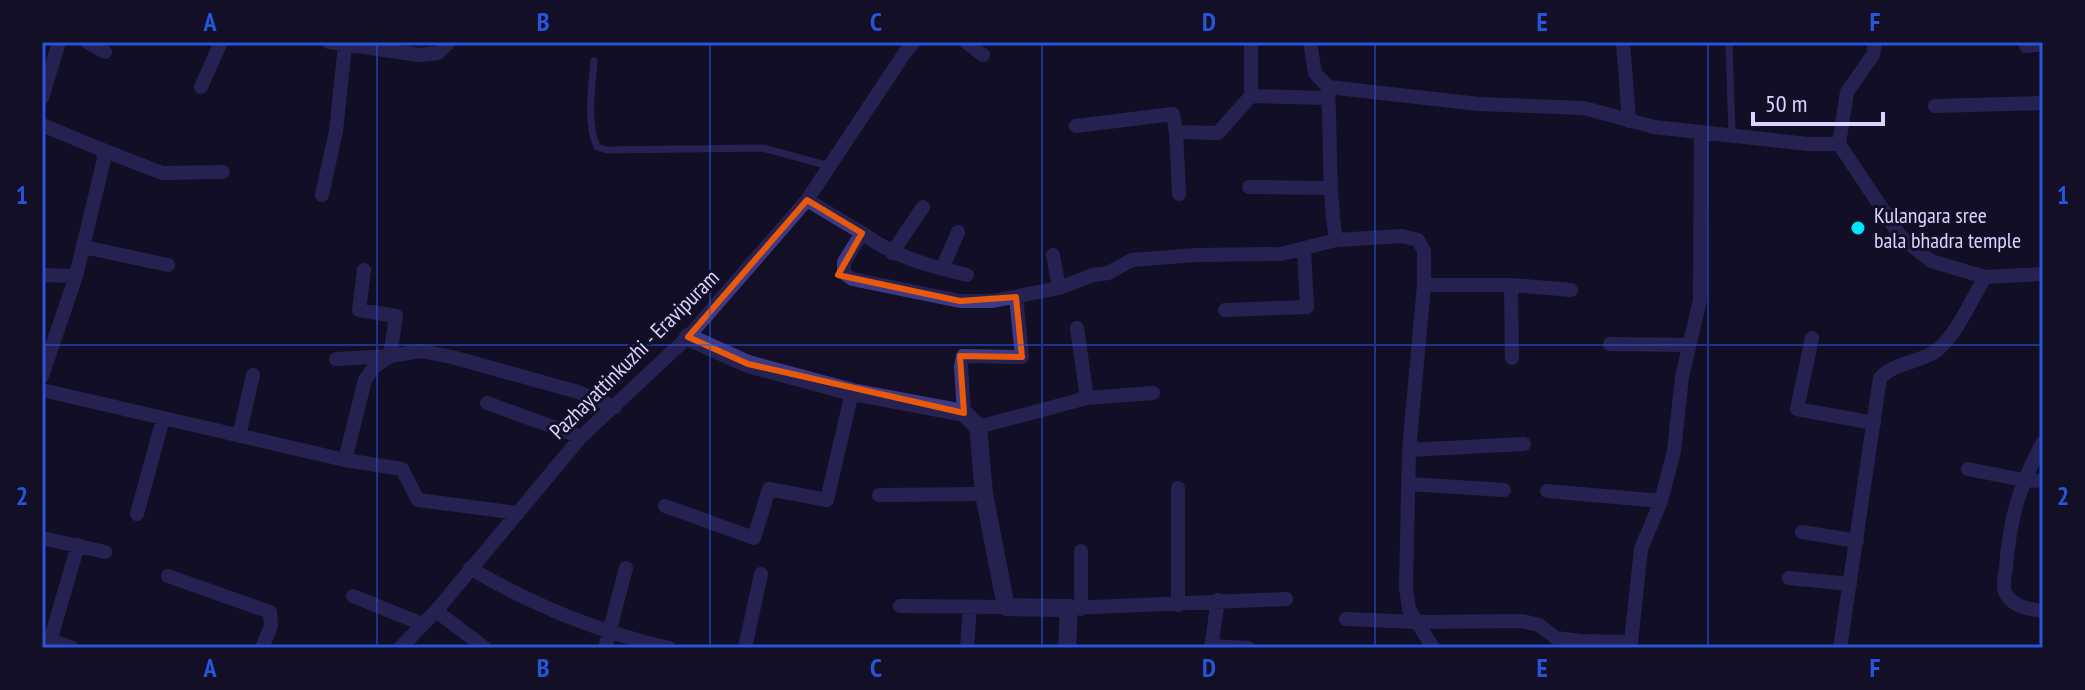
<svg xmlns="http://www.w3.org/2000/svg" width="2085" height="690" font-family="'PT Sans Narrow',sans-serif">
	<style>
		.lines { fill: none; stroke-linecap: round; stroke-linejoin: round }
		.service { stroke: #3d3a85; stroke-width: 7 }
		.minor { stroke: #3d3a85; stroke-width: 14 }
		.tertiary { stroke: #3d3a85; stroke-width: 18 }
		.marked { fill: none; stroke: #e8590c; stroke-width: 6; stroke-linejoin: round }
		.grid { fill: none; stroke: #2655da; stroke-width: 2; stroke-opacity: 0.55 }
		.poi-dot { fill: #00e5ff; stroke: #130f26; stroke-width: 3 }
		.labels { text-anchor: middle; stroke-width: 6; stroke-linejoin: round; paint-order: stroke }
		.poi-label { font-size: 22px; fill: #d9d4ff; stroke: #130f26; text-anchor: start }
		.street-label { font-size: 22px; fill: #d9d4ff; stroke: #130f26 }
		.neatline { fill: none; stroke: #2655da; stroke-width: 3 }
		.grid-label { font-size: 26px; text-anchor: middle; font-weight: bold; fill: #2655da }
	</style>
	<rect width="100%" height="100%" fill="#130f26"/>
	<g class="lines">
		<path class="service" d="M1729,42L1732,135
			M594,61C592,88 586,122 597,147L607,150L763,148L829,166"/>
		<path class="minor" d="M87,42L105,52
			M329,42L419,55L438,53L449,42
			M966,42L983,55
			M1251,42V96
			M1310,42L1315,73L1328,87L1479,104L1584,108L1654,127L1808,144H1839L1901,237L1931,261L1985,277L2043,274
			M1623,42L1629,121
			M2026,46L2043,44
			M201,87L221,42
			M1328,90C1331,140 1328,191 1336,240
			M42,98L59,42
			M1935,106L2043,103
			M42,125L103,150L104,159L76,276L42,376
			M1076,126L1173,114L1176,132
			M1839,144L1847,92L1873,55L1875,42
			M103,150L162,173L223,172
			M1249,187L1329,188
			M1179,194L1176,132L1218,133L1251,96L1328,98
			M322,195L336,131L345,45
			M807,200L862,233L844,262V273L852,279L960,301H993L1059,288L1093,275L1108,273L1132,260L1196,255L1281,254L1336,240L1402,236L1418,240L1424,251V285L1409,450L1406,588L1409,609L1433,648
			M862,233C896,258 927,265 967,275
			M84,247L168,265
			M892,253L923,207
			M1053,255L1059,288
			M942,269L958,232
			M42,275L76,276
			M1424,285H1511L1571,290
			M1511,285L1512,358
			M1225,310L1307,307L1304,250
			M1077,328L1087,398
			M1812,338L1797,409L1874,423
			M1610,344L1688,345
			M336,359L390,356L396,316L359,310L364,270
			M42,390L345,460L365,380L374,367L390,356L421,351L452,357L578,392L615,407
			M487,403L581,437
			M964,413L961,366L963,356L1022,357L1016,297
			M978,427L1087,398L1153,393
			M239,436L253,375
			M2043,442C2019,487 2010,517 2006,567C2005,575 2002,585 2005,592C2012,607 2029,609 2043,611
			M1409,450L1524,444
			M345,460L402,469L418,500L518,513
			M1968,469L2023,480L2043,481
			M1409,484L1504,490
			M1178,488V605
			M1547,491L1661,501
			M879,495L984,494
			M665,506L754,538L769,489L827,500L852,392
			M137,514L163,419
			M1802,532L1857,541
			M42,538L105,552
			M470,568C532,605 599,632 669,648
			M168,576L270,612L271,626L262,648
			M1789,578L1850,584
			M353,596L422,624
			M900,606L1006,607
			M1069,608L1286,599
			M1081,609V551
			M436,611L485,648
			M1346,619L1416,622L1522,621L1539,625L1556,638L1580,641L1631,642L1641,549L1661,501L1674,451L1682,377L1700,300L1701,132
			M42,636L72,648
			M51,638L78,545
			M1211,646L1248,648
			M400,648L436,611L581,437L688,337L807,200L906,51L914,42
			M605,648L626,568
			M745,648L761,574
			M967,648L970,607
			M1211,648L1218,600
			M1840,648L1880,378C1895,362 1919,363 1936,351C1956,336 1972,299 1985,277"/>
		<path class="tertiary" d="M688,337L748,364L852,392L964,413L978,427L984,494L1006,607L1069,608L1067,648"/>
	</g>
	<path d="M0 0H2085V690H0ZM807,200L862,233L838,275L960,301L1016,297L1022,357L960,356L964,413L748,364L688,337Z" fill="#130f26" fill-opacity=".55" fill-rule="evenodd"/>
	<path class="marked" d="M807,200L862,233L838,275L960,301L1016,297L1022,357L960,356L964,413L748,364L688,337Z"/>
	<path class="grid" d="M377,42V648M710,42V648M1042,42V648M1375,42V648M1708,42V648M42,345H2043"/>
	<circle class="poi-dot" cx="1858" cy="228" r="8"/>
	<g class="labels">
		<g class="poi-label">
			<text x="1874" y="223">Kulangara sree<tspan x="1874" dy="25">bala bhadra temple</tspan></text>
		</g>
		<g class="street-label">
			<text transform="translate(634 354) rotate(-45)" y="8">Pazhayattinkuzhi - Eravipuram</text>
		</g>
	</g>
	<rect width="2085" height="690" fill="none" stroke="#130f26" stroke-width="88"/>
	<path d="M1753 112v12h130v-12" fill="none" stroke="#d9d4ff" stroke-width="4"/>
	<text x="1765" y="112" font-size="24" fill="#d9d4ff" stroke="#130f26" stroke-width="6" paint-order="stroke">50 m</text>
	<rect x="44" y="44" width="1997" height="602" class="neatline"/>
	<g class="grid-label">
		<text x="210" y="31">A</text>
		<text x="543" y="31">B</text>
		<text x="876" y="31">C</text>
		<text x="1209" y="31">D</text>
		<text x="1542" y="31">E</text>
		<text x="1875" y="31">F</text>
		<text x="22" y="204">1</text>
		<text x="2063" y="204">1</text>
		<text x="22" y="505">2</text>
		<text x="2063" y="505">2</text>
		<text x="210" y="677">A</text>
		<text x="543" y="677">B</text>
		<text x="876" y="677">C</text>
		<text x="1209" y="677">D</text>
		<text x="1542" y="677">E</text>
		<text x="1875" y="677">F</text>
	</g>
</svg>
